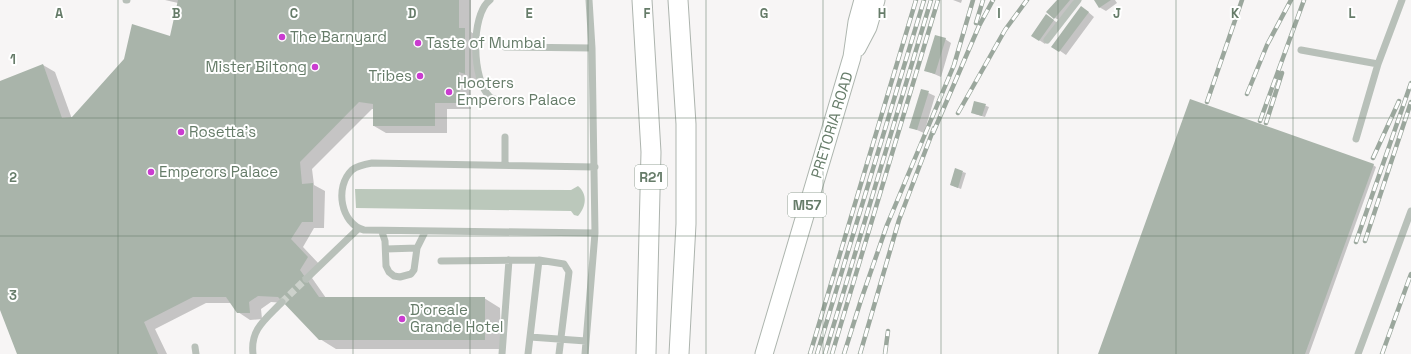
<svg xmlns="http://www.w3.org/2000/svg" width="1411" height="354" font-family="'Space Grotesk',sans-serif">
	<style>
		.water { fill: #bbc8bb }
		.shadow { fill: #0003 }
		.building { fill: #a9b4aa }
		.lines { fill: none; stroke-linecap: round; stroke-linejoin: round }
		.minor-tunnel { stroke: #ccd1cb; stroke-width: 7; stroke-dasharray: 7 3.5; stroke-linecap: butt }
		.major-casing { stroke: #adb5ae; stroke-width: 19 }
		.highway-casing { stroke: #adb4ae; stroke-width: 21 }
		.minor { stroke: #b8c0b9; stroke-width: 7 }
		.major { stroke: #fff; stroke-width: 17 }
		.highway { stroke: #fff; stroke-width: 19 }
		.rail-casing { stroke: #9ba79d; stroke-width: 4.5 }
		.rail { stroke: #fff; stroke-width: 3; stroke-dasharray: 9; stroke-linecap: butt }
		.grid { fill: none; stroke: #667c69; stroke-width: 1; stroke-opacity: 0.55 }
		.poi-dot { fill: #ca3cd0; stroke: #fff; stroke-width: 1.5 }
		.labels { text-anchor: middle; stroke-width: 4; stroke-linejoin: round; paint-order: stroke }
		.shield { fill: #fff; stroke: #94a396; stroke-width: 1 }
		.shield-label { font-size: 14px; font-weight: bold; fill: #667c69 }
		.poi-label { font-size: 15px; fill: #667c69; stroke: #fff; text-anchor: start }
		.street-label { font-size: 15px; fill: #667c69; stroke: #fff }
		.grid-label { font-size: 13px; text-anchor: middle; font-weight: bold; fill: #667c69; stroke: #fff; stroke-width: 4; stroke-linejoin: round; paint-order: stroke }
	</style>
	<rect width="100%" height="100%" fill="#f7f5f5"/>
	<path class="water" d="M578,186C588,194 586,207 578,216L574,215L571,211L356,208L355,189L571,190Z"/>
	<path class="shadow" d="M165,0H471V32L477,36V80L470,78L471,109H447V133H386L374,126V109H372L312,169L314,185L325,191L324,228H314L303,247L320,265L312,278L326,298H484L500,308L501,349H336L320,339L285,303L271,302L261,309L262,319L250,320L238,312L231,303H206L155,329L167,354H18L0,308V82L43,65L55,72L72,119L125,60L171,38L178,3Z
		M953,0H962L961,3Z
		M1058,0H1074L1061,21L1055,18Z
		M1095,0H1115L1117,3L1106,11L1099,7Z
		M1087,11L1094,17L1066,55L1053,46Z
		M1052,19L1059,24L1045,44L1039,40Z
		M945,39L951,43L941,77L925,70Z
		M922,90L935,96L924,133L910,127Z
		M975,102L989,107L985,117L975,114Z
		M1373,165L1376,167L1309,354H1099Z
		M963,172L966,173L961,189L951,185Z"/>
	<path class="building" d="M178,0H459V28H465V74L459,72L460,103H435V126H373V104L359,102L300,162L302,184L313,183V222H302L291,239L308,257L300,270L319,297H485V340H319L278,297L258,296L249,302L250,313H237L226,297H193L144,322L158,354H17L0,310V81L43,64L62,118L72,117L124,59L132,24L170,36Z
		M1057,0H1070L1054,19L1046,12Z
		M1094,0H1111L1099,8Z
		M1081,6L1089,12L1059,52L1051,47Z
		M1046,14L1054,20L1039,41L1031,36Z
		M935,35L946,38L935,74L924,71Z
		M921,89L929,91L917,130L909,128Z
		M1190,99L1374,164L1305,354H1098Z
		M974,101L986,104L982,116L971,113Z
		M955,168L963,171L958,188L950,185Z"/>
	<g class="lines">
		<path class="minor-tunnel" d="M282,302L306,279"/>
		<defs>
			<path id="major" d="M857,48L868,27L876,0
				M764,354L852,57L857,22L863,0"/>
			<path id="highway" d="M642,0L651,152L646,354
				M678,0L686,124V224L679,354"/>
		</defs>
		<use href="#major" class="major-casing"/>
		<use href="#highway" class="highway-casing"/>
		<path class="minor" d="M126,0H127
			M490,0C470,15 472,81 490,97C494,100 500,100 505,100
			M1047,40L1078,0
			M505,47L592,48
			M1301,50L1378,64
			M1356,139L1378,64L1402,0
			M505,165V137
			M382,232L385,241L386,266L389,272L394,276L400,277L411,274L414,270L417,248L425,232
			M595,233L364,230C341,224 334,187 352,170C357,166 366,164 372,163L595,167
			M386,249L417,248
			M441,261L539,260L564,264L569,272L559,354
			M306,279L358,229
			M530,337L539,260
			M195,347L196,354
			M253,354C250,329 266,319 282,302
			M502,354L509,260
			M528,354L530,337L586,341
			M585,354L595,233L592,48L589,0
			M1358,354L1411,211"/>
		<use href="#major" class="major"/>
		<use href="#highway" class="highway"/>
		<defs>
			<path id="rail" d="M976,23L983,0
				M1247,94L1267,45L1291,0
				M1207,102L1242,0
				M958,113L1005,30L1027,0
				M1260,121L1304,0
				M1266,123L1282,73
				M933,133L979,26L993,0
				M1373,158L1399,101
				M1365,241L1411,102
				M1356,242L1411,83
				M810,354L916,0
				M817,354L924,0
				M825,354L931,0
				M832,354L938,0
				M844,354L861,300L887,225L954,65L973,0
				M860,354L899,220L934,128
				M885,354L888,331
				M1382,354L1411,274"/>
		</defs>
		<use href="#rail" class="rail-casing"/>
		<use href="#rail" class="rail"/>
	</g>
	<path class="grid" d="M118,0V354M235,0V354M353,0V354M470,0V354M588,0V354M706,0V354M823,0V354M941,0V354M1058,0V354M1176,0V354M1293,0V354M0,118H1411M0,236H1411"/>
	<g class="poi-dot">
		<circle cx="282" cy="37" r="4"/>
		<circle cx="418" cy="43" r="4"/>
		<circle cx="315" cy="67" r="4"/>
		<circle cx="420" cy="76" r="4"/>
		<circle cx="449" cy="92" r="4"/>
		<circle cx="181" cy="132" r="4"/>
		<circle cx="151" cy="172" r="4"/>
		<circle cx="402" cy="319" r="4"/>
	</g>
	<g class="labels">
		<g class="shield">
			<rect x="635" y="165" width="32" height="24" rx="3"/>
			<rect x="788" y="193" width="38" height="24" rx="3"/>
		</g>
		<g class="shield-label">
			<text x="651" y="182">R21</text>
			<text x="807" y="210">M57</text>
		</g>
		<g class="poi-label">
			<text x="290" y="42">The Barnyard</text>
			<text x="426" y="48">Taste of Mumbai</text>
			<text x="307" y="72" text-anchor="end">Mister Biltong</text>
			<text x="412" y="81" text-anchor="end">Tribes</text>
			<text x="457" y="88">Hooters<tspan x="457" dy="17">Emperors Palace</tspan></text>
			<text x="189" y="137">Rosetta's</text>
			<text x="159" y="177">Emperors Palace</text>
			<text x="410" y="315">D'oreale<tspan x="410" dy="17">Grande Hotel</tspan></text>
		</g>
		<g class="street-label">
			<text transform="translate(832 125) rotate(-73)" y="5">PRETORIA ROAD</text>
		</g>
	</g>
	<g class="grid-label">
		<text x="59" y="18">A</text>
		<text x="176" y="18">B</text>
		<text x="294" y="18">C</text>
		<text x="412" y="18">D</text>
		<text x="529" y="18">E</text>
		<text x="647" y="18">F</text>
		<text x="764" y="18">G</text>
		<text x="882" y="18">H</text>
		<text x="999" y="18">I</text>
		<text x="1117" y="18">J</text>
		<text x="1235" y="18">K</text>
		<text x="1352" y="18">L</text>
		<text x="13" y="64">1</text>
		<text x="13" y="182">2</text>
		<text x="13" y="300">3</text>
	</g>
</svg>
